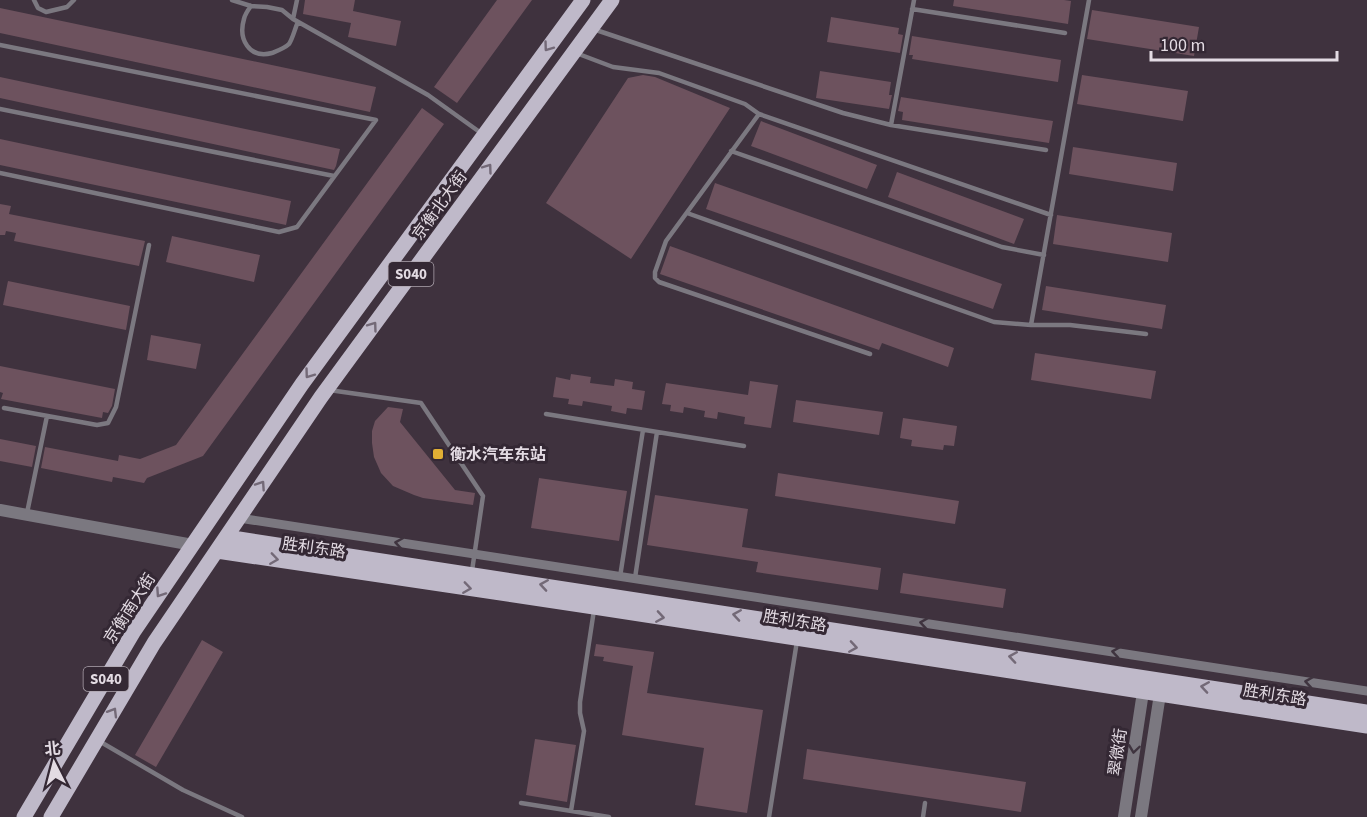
<svg xmlns="http://www.w3.org/2000/svg" width="1367" height="817" font-family="'Source Sans 3','Noto Sans SC',sans-serif">
	<style>
		.building { fill: #6d525e }
		.lines { fill: none; stroke-linecap: round; stroke-linejoin: round }
		.service { stroke: #7b7880; stroke-width: 4.5 }
		.minor { stroke: #7b7880; stroke-width: 9 }
		.tertiary { stroke: #7b7880; stroke-width: 12 }
		.primary { stroke: #bfb9c9; stroke-width: 15 }
		.oneway { stroke: #736977 }
		.oneway2 { stroke: #3f343f }
		.poi-dot { fill: #e1af34; stroke: #342834; stroke-width: 2 }
		.labels { text-anchor: middle; stroke-width: 6; stroke-linejoin: round; paint-order: stroke }
		.shield { fill: #342834; stroke: #aea5ae; stroke-width: 1.5 }
		.shield-label { font-size: 15px; font-weight: bold; fill: #e3dbe3 }
		.street-label { font-size: 16px; fill: #e3dbe3; stroke: #342834 }
		.poi-label { font-size: 16px; font-weight: bold; fill: #e3dbe3; stroke: #342834; text-anchor: start }
	</style>
	<rect width="100%" height="100%" fill="#3f323e"/>
	<path class="building" d="M305,0H355L353,11L401,21L396,46L348,37L351,23L303,14Z
		M497,0H532L457,103L434,87Z
		M954,0H1064L1071,1L1068,24L953,6Z
		M0,8L376,87L370,112L0,33Z
		M1092,10L1199,27L1194,56L1087,39Z
		M831,17L899,28L898,34L903,35L900,53L827,42Z
		M912,36L1061,60L1058,82L912,59L913,55H909Z
		M820,71L891,82L889,95H892L889,109L816,98Z
		M643,75L655,77L730,108L631,259L546,203L628,78Z
		M1082,75L1188,91L1183,121L1077,104Z
		M0,77L340,149L336,166L334,170L0,98Z
		M901,97L1053,121L1049,143L902,120L903,112L898,111Z
		M422,108L444,124L203,456L147,478L144,483L113,477L112,482L41,468L45,447L118,461L119,455L140,459L176,445Z
		M761,121L877,165L867,189L751,146Z
		M0,139L291,201L286,225L0,165Z
		M1073,147L1177,163L1173,191L1069,174Z
		M897,172L1024,219L1014,244L888,197Z
		M715,183L1002,284L993,309L706,209Z
		M0,204L11,206L9,214L145,241L139,266L14,241L16,233L6,231L5,235H0Z
		M1057,215L1172,233L1168,262L1053,244Z
		M172,236L260,255L254,282L166,262Z
		M670,246L954,348L948,367L882,343L879,350L660,274Z
		M8,281L130,306L126,330L3,305Z
		M1046,286L1166,305L1162,329L1042,310Z
		M151,335L201,344L196,369L147,360Z
		M1035,353L1156,371L1151,399L1031,380Z
		M0,366L115,389L112,406L108,413L103,412L102,418L1,399L3,393L0,392Z
		M571,374L591,377L590,383L614,386L615,379L633,382L632,389L645,391L642,410L627,408L626,414L611,411L612,406L583,401L582,406L568,404L569,399L553,397L556,377L570,380Z
		M750,381L778,385L771,428L744,424L745,417L718,412L717,419L704,417L705,411L684,407L683,413L670,411L671,405L662,404L666,383L748,395Z
		M796,400L883,412L879,435L793,422Z
		M388,407L403,409L400,422L455,490L475,493L473,505L423,498L414,495L393,486L381,473L374,457L372,443V431L375,421Z
		M903,418L957,426L954,446L944,445L943,450L911,446L912,440L900,438Z
		M0,439L36,446L32,467L0,461Z
		M778,473L959,501L955,524L775,496Z
		M539,478L627,491L619,541L531,528Z
		M655,495L748,509L742,547L881,568L878,590L756,572L758,562L647,545Z
		M903,573L1006,589L1003,608L900,593Z
		M202,640L223,652L156,767L135,755Z
		M596,644L654,652L647,693L763,710L747,813L695,805L704,748L622,735L633,666L603,661L604,657L594,656Z
		M535,739L576,745L567,802L526,795Z
		M807,749L1026,782L1021,812L803,779Z"/>
	<g class="lines">
		<path class="service" d="M34,0L38,8L46,12L67,7L74,0
			M232,0L251,6L267,7L282,10L293,19L428,95L481,133
			M251,6C248,10 245,14 244,19C238,39 249,59 272,53C277,51 285,48 289,44C293,38 295,28 298,22
			M912,9L1065,33
			M293,19L297,0
			M593,29L843,113L891,125L1046,150
			M0,45L376,120L297,227L279,232L0,173
			M576,53L613,67L659,73L745,104L759,114L1051,215
			M0,109L334,176
			M759,114L666,241L655,272V278L659,282L870,354
			M891,125L914,0
			M731,151L1002,247L1044,255
			M687,213L994,322L1031,325H1070L1146,334
			M1031,325L1089,0
			M329,390L421,403L483,496L472,571
			M4,408L97,425L108,423L116,407L149,245
			M546,414L744,446
			M27,513L47,416
			M620,577L643,430
			M635,578L657,432
			M99,741L183,790L242,817
			M521,803L609,817
			M571,811L584,731L580,713V702L594,610
			M769,817L797,641
			M923,817L925,803"/>
		<path class="minor" d="M239,518L1367,691"/>
		<path class="tertiary" d="M0,510L193,545
			M1124,817L1143,692
			M1141,817L1160,694"/>
		<path class="primary" d="M226,537L1367,712
			M217,551L594,607L1367,726
			M24,817L134,631L302,384L583,0
			M51,817L154,643L321,397L612,0"/>
	</g>
	<defs><path id="oneway-chevron" d="M-2-3.5L2.5 0L-2 3.5" fill="none" stroke-width="1.6" stroke-linecap="round" stroke-linejoin="round" transform="scale(1.5)"/></defs>
	<g class="oneway">
		<use href="#oneway-chevron" transform="translate(548 47) rotate(126)"/>
		<use href="#oneway-chevron" transform="translate(488 168) rotate(-54)"/>
		<use href="#oneway-chevron" transform="translate(373 326) rotate(-54)"/>
		<use href="#oneway-chevron" transform="translate(309 374) rotate(126)"/>
		<use href="#oneway-chevron" transform="translate(261 485) rotate(-56)"/>
		<use href="#oneway-chevron" transform="translate(274 559) rotate(8)"/>
		<use href="#oneway-chevron" transform="translate(544 585) rotate(-171)"/>
		<use href="#oneway-chevron" transform="translate(467 588) rotate(8)"/>
		<use href="#oneway-chevron" transform="translate(160 593) rotate(124)"/>
		<use href="#oneway-chevron" transform="translate(737 615) rotate(-171)"/>
		<use href="#oneway-chevron" transform="translate(660 617) rotate(9)"/>
		<use href="#oneway-chevron" transform="translate(853 647) rotate(9)"/>
		<use href="#oneway-chevron" transform="translate(1013 657) rotate(-171)"/>
		<use href="#oneway-chevron" transform="translate(1205 687) rotate(-171)"/>
		<use href="#oneway-chevron" transform="translate(113 712) rotate(-59)"/>
	</g>
	<g class="oneway2">
		<use href="#oneway-chevron" transform="translate(399 543) rotate(-171)"/>
		<use href="#oneway-chevron" transform="translate(924 623) rotate(-171)"/>
		<use href="#oneway-chevron" transform="translate(1116 652) rotate(-171)"/>
		<use href="#oneway-chevron" transform="translate(1309 682) rotate(-171)"/>
		<use href="#oneway-chevron" transform="translate(1134 749) rotate(98)"/>
	</g>
	<rect class="poi-dot" x="432" y="448" width="12" height="12" rx="3"/>
	<g class="labels">
		<g class="shield">
			<rect x="388.5" y="262" width="45" height="24" rx="4.5"/>
			<rect x="83.5" y="667" width="45" height="24" rx="4.5"/>
		</g>
		<g class="shield-label">
			<text x="411" y="279">S040</text>
			<text x="106" y="684">S040</text>
		</g>
		<g class="street-label">
			<text transform="translate(439 205) rotate(-54)" y="6">京衡北大街</text>
			<text transform="translate(314 547) rotate(8)" y="6">胜利东路</text>
			<text transform="translate(129 608) rotate(-57)" y="6">京衡南大街</text>
			<text transform="translate(795 620) rotate(9)" y="6">胜利东路</text>
			<text transform="translate(1275 694) rotate(9)" y="6">胜利东路</text>
			<text transform="translate(1117 752) rotate(-82)" y="6">翠微街</text>
		</g>
		<g class="poi-label">
			<text x="450" y="460">衡水汽车东站</text>
		</g>
	</g>
	<g transform="translate(54 763) rotate(354)" stroke="#342834" stroke-width="4.5" paint-order="stroke">
	<path d="M0-4.5L10 22L0 15L-10 22Z" fill="#e3dbe3"/>
	<text y="-9" font-size="16" font-weight="bold" text-anchor="middle" fill="#e3dbe3">北</text>
	</g>
	<path d="M1151 51v9h186v-9" fill="none" stroke="#e3dbe3" stroke-width="3"/>
	<text x="1160" y="51" font-size="18" fill="#e3dbe3" stroke="#342834" stroke-width="4.5" paint-order="stroke">100 m</text>
</svg>
